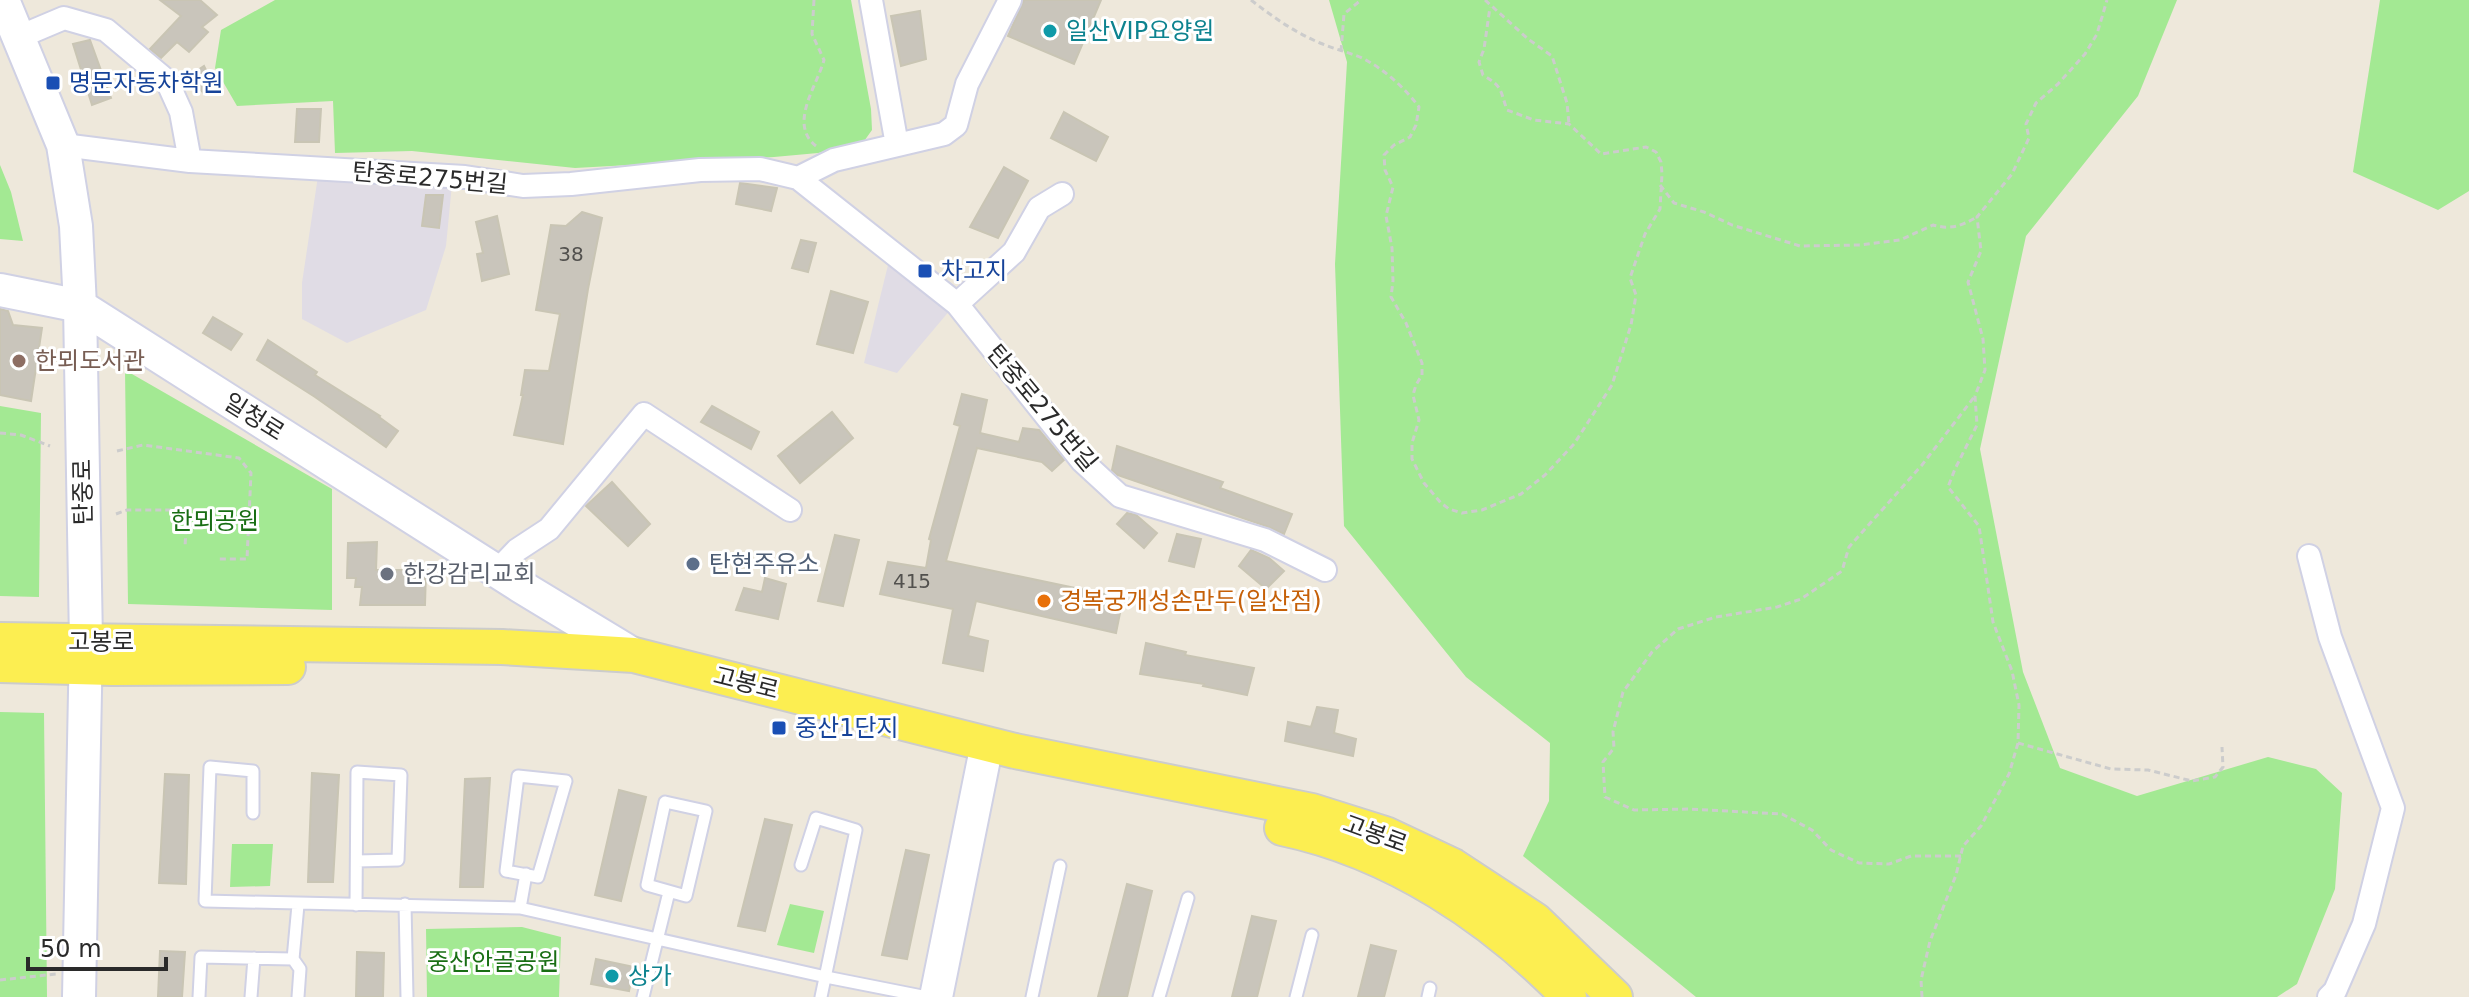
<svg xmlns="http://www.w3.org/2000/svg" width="2469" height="997" font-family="'DejaVu Sans','Noto Sans KR',sans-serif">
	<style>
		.industrial { fill: #e0dce5 }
		.green { fill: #a3e993 }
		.building { fill: #c9c5bb; stroke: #c9c5b4; stroke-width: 2 }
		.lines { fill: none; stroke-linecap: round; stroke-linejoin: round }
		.lane-casing { stroke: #d0d1e4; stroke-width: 15 }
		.street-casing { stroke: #d0d1e4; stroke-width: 26 }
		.secondary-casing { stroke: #d0d1e4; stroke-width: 36 }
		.primary-casing { stroke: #ccc; stroke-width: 38 }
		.path { stroke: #ccc; stroke-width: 3; stroke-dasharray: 6 4; stroke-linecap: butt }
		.lane { stroke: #fff; stroke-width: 11 }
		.street { stroke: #fff; stroke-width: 22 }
		.secondary { stroke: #fff; stroke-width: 32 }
		.primary { stroke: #fcee51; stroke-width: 34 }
		.culture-dot { fill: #0f9aa8; stroke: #fff; stroke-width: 3 }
		.transit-dot { fill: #1a4fb4; stroke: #fff; stroke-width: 3 }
		.education-dot { fill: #8d6e63; stroke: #fff; stroke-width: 3 }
		.service-dot { fill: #5c6f8a; stroke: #fff; stroke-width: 3 }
		.worship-dot { fill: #6b7280; stroke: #fff; stroke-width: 3 }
		.food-dot { fill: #e8710a; stroke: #fff; stroke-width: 3 }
		.labels { text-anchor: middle; stroke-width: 6; stroke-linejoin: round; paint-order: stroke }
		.number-label { font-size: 20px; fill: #52514e }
		.culture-label { font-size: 24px; fill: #0d838f; stroke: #fff; text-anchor: start }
		.transit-label { font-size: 24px; fill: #164399; stroke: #fff; text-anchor: start }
		.street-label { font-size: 24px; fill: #2a2a2a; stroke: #fff }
		.education-label { font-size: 24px; fill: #785e54; stroke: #fff; text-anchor: start }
		.park-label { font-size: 24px; fill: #196e14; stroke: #fff }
		.service-label { font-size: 24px; fill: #4e5e75; stroke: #fff; text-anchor: start }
		.worship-label { font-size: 24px; fill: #5b616d; stroke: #fff; text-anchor: start }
		.food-label { font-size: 24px; fill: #c56008; stroke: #fff; text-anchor: start }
	</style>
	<rect width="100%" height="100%" fill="#eee8db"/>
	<path class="industrial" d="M318,176L452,184L446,246L426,310L347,343L302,319V283Z
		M889,261L951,309L897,373L864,363Z"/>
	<path class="green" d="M275,0H851L871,109L872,130L862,144L818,153L774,157L575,168L412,151L335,153L333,101L237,106L215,68L221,30Z
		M1329,0H2177L2138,96L2026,236L1980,449L2023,672L2060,768L2137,796L2268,757L2316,769L2342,793L2335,889L2297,984L2277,997H1696L1523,856L1549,801L1550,743L1466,677L1344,526L1335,264L1347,62Z
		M2380,0H2469V191L2438,210L2353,172Z
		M0,165L11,192L23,241L0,239Z
		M125,370L332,489V610L128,604Z
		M0,406L41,413L39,597L0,596Z
		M0,712L44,713L47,997H0Z
		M232,844H273L270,886L230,887Z
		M790,904L824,911L814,953L777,945Z
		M522,927L561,937L559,997H427L426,929Z"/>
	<path class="building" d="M160,0H200L217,15L202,27L208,32L189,52L177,42L161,58L150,49L181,16Z
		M1024,0H1101L1074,64L1008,36Z
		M920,11L926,59L901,66L891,16Z
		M90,40L111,98L92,105L73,44Z
		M204,66L215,88L205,95L189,76Z
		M297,109H321L319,142H295Z
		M1064,112L1108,137L1096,161L1051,138Z
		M1004,167L1028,181L998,238L970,227Z
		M740,183L777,188L771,211L736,204Z
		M426,195H443L439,228L422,226Z
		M582,212L602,218L588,289L563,444L514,435L523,395H521L525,370L549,371L560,314L536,310L551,225L566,226Z
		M497,216L509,274L482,281L477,254L483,253L476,222Z
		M801,240L816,243L808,272L792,268Z
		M831,291L868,302L853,353L817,344Z
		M0,309L8,311L13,325L42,328L31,401L0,395Z
		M213,317L242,334L231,350L203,333Z
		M268,340L317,372L315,375L380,416L379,417L398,431L386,447L315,397L257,360Z
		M962,394L987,400L980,433L1019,442L1023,428L1039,430L1064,460L1052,471L1042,462L977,448L946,561L1123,598L1116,633L976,601L968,636L988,641L983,671L943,663L953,609L880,594L888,562L926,568L931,540L929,539L960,426L954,424Z
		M712,406L759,432L751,449L701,422Z
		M832,412L853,438L800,483L778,456Z
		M1117,446L1223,482L1220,488L1292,514L1284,534L1269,527L1118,475L1112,470Z
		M612,482L650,524L628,546L586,506Z
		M1127,513L1136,515L1157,533L1144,548L1117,524Z
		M1177,534L1201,539L1194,567L1169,561Z
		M835,535L859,540L843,606L818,601Z
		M377,542L376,570H426L425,605H360L362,587H355L356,578H347L348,543Z
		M1251,550L1269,558L1284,571L1266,589L1239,566Z
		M765,578L786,584L778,619L736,610L744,588L762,592Z
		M1146,643L1186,652L1185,655L1254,668L1247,695L1203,686L1204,684L1140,674Z
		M1317,707L1338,710L1334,733L1356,739L1353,756L1285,741L1288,722L1311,727Z
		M312,773L339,775L333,882H308Z
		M165,774L189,775L186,884L159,883Z
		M490,778L483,887H460L465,779Z
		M619,790L646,797L621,901L595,895Z
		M765,819L792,825L765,931L738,926Z
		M906,850L929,855L907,959L882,955Z
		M1127,884L1152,891L1127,997H1098Z
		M1252,916L1276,921L1257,997H1232Z
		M1371,945L1396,951L1384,997H1358Z
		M160,951L185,952L182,997H158Z
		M357,952L384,953L383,997H356Z
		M596,959L634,967L629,991L591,984Z"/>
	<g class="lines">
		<defs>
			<path id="lane" d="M518,776L566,781L538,877L506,871Z
				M665,802L706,811L686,896L647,885Z
				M253,813V771L210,767L205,901L520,908L826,977L927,997
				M801,865L816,818L856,830L821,997
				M405,904L407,997
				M298,905L293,959L300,969L298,997
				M356,905L357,772L401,775L398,860L357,861
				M520,908L526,874
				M199,997L201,957L293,959
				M251,997L254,958
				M643,997L669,892
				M1032,997L1060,866
				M1159,997L1188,898
				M1296,997L1312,935
				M1428,997L1430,988"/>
			<path id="street" d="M871,0L897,145
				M19,37L64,18L106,30L167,81L181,112L190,161
				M63,145L190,161L465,177L523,186L571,184L700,170L760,169L798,178L834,160L944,134L956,125L967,84L1010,0
				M798,178L957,304L1082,461L1120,496L1265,540L1325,570
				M957,304L1014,252L1039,208L1062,194
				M2309,556L2330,637L2393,808L2364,924L2335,991L2329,997
				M497,571L517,550L549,529L644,414L790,510"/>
			<path id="secondary" d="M3,0L63,145L76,226L80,306L86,641L79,997
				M0,290L80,306L520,586L634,655
				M936,997L987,744"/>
			<path id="primary" d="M0,640L502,647L634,655L1015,751L1312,811L1385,834L1453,866L1535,920L1615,997
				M0,665L112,668L288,667
				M1282,828C1392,851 1492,917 1569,997"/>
		</defs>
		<use href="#lane" class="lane-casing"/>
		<use href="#street" class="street-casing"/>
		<use href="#secondary" class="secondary-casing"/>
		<use href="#primary" class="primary-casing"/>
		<path class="path" d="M814,0L812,34L824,60C817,86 788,124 816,146
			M1251,0C1273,17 1294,32 1320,43C1334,49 1348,52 1362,58C1384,69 1404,87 1419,107L1416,125L1410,137L1394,145L1384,155L1385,170L1393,187L1386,216L1392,248L1393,281L1391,297L1406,323L1422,363V375L1416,385L1413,395L1419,420L1412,443V459L1424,483L1441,503L1449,509L1462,513L1482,510L1521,494L1545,475L1574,444L1612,385L1631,325L1636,295L1630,278L1645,234L1660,209L1662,174L1661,162L1656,152L1646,147L1601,154L1569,124L1534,120L1507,110C1500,90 1503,87 1483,75L1479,62L1484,49L1490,7
			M1485,0L1528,39L1552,56L1567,103L1569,124
			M1341,51L1344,14L1361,0
			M1660,185L1674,203L1704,212L1732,225L1800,246L1860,245L1900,240L1933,225C1951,230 1961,226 1977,217
			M0,433L21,435L50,446
			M117,451L143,445L239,458L251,473L247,559H218
			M116,514L127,510H187L185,547
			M2018,743L2111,769L2148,770L2192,781L2215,777L2223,767L2222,747
			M1961,856H1911L1889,864L1859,863L1831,850L1812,830L1782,814L1689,809L1634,810L1605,797L1603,762L1614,748L1613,732L1623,692L1652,652L1678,629L1716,617L1777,607L1801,599L1842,571L1849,547L1922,465L1975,396
			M0,980L56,974
			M1922,997L1921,980L1930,941L1956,875L1963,846L1981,826L2009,774L2018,743L2019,705L2012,671L1993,622L1979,526L1948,487L1955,469L1977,425L1975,396L1985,370L1983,339L1968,282L1981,251L1977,217L2012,174L2029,138L2026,124L2036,103L2058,84L2085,54L2097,34L2107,0"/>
		<use href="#lane" class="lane"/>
		<use href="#street" class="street"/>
		<use href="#secondary" class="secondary"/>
		<use href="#primary" class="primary"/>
	</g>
	<g class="culture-dot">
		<circle cx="1050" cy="31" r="8"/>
		<circle cx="612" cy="976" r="8"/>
	</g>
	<g class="transit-dot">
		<rect x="45" y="75" width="16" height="16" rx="4"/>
		<rect x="917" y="263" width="16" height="16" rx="4"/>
		<rect x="771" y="720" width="16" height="16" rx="4"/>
	</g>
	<circle class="education-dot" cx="19" cy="361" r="8"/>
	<circle class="service-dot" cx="693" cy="564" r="8"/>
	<circle class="worship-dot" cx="387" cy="574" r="8"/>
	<circle class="food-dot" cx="1044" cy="601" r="8"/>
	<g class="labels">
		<g class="number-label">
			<text x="571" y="261">38</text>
			<text x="912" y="588">415</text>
		</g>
		<g class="culture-label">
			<text x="1066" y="39">일산VIP요양원</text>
			<text x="628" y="984">상가</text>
		</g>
		<g class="transit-label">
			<text x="69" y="91">명문자동차학원</text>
			<text x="941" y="279">차고지</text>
			<text x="795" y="736">중산1단지</text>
		</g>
		<g class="street-label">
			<text transform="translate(430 178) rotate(5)" y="8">탄중로275번길</text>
			<text transform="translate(1042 408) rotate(50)" y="8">탄중로275번길</text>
			<text transform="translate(254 417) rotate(32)" y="8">일청로</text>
			<text transform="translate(83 492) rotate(-91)" y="8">탄중로</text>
			<text x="101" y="650">고봉로</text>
			<text transform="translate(746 683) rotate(14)" y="8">고봉로</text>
			<text transform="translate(1375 834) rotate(20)" y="8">고봉로</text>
		</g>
		<g class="education-label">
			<text x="35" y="369">한뫼도서관</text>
		</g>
		<g class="park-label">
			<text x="215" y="529">한뫼공원</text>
			<text x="493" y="970">중산안골공원</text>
		</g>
		<g class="service-label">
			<text x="709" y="572">탄현주유소</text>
		</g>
		<g class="worship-label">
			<text x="403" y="582">한강감리교회</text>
		</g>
		<g class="food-label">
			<text x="1060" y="609">경복궁개성손만두(일산점)</text>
		</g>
	</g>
	<path d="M28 957v12h138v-12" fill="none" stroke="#2a2a2a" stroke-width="4"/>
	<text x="40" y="957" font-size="24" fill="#2a2a2a" stroke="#ffffff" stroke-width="6" paint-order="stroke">50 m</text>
</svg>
